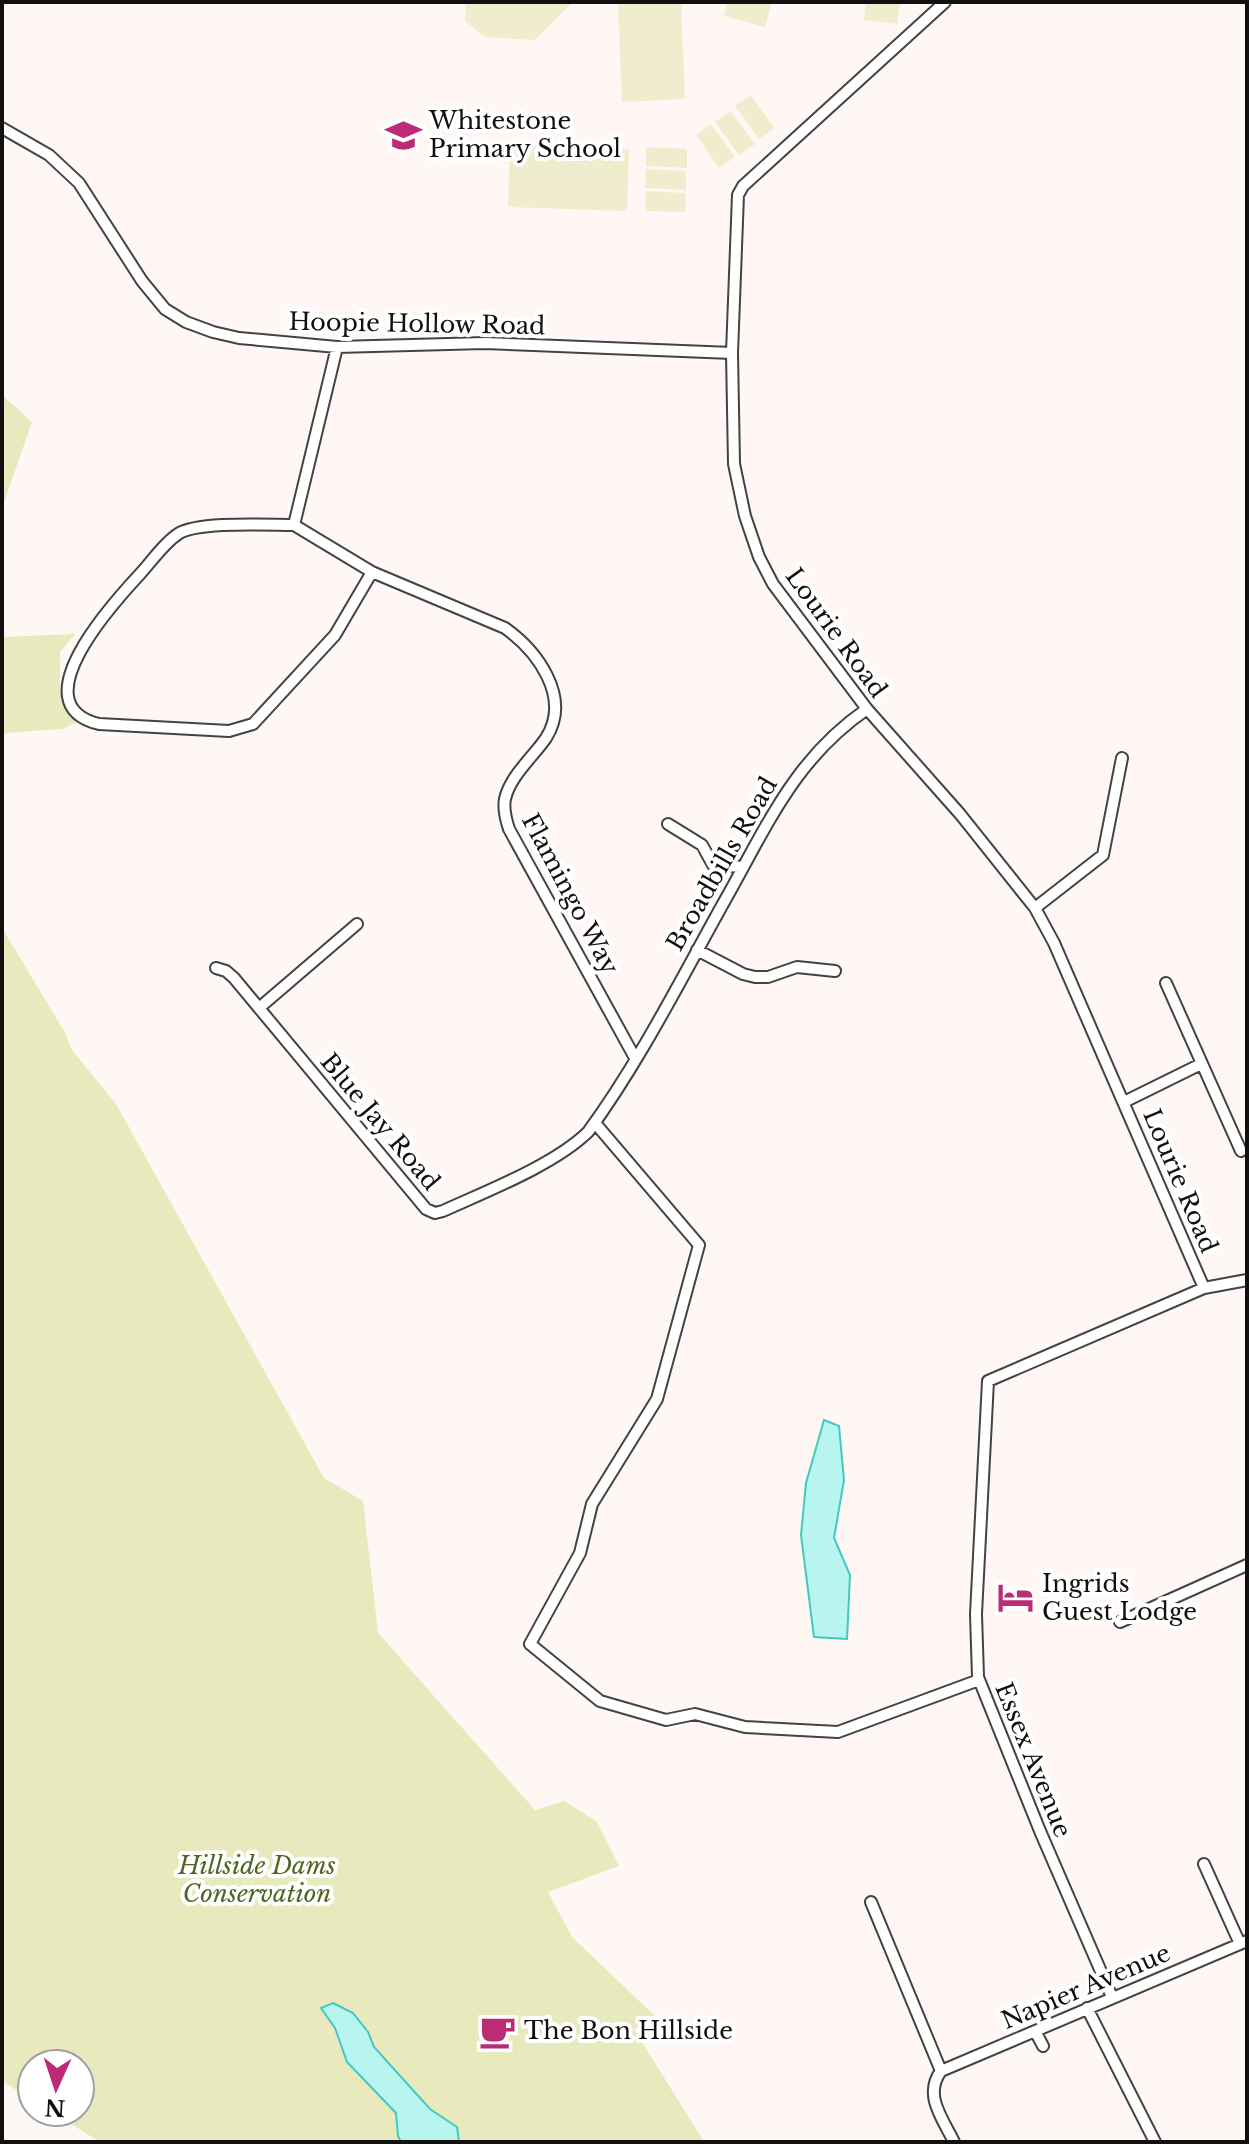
<svg xmlns="http://www.w3.org/2000/svg" width="1249" height="2144" font-family="'Libre Baskerville',serif">
	<style>
		.green { fill: #e8e9bd }
		.pitch { fill: #f0ecce }
		.water { fill: #b9f5ef; stroke: #42c9c1; stroke-width: 2 }
		.lines { fill: none; stroke-linecap: round; stroke-linejoin: round }
		.minor-casing { stroke: #434343; stroke-width: 14 }
		.minor { stroke: #fff; stroke-width: 10 }
		.labels { text-anchor: middle; stroke-width: 8; stroke-linejoin: round; paint-order: stroke }
		.poi-label { font-size: 24px; fill: #101010; stroke: #fff; text-anchor: start }
		.street-label { font-size: 24px; fill: #101010; stroke: #fff }
		.park-label { font-size: 24px; font-style: italic; fill: #4f6621; stroke: #fff }
	</style>
	<rect width="100%" height="100%" fill="#fff7f3"/>
	<path class="green" d="M2,395L32,422L2,508Z
		M75,634L60,652V689L72,715L78,717V722L62,729L2,733V637Z
		M2,928L64,1031L72,1050L116,1104L324,1478L363,1501L378,1633L535,1810L564,1801L597,1822L619,1866L548,1892L572,1937L657,2018L634,2029L704,2142H100L52,2112H80V2064H32V2100L2,2081Z"/>
	<path class="pitch" d="M466,2H573L535,40L485,37L465,21Z
		M618,2H681L685,99L622,102Z
		M728,2H772L765,27L724,16Z
		M866,2H900L897,24L864,20Z
		M751,95L774,128L759,139L735,106Z
		M731,111L755,144L739,155L715,122Z
		M711,124L735,157L719,168L696,135Z
		M510,144L629,149L627,211L508,207Z
		M646,147L687,149V168L646,166Z
		M646,169L686,171V190L645,188Z
		M646,191L686,193L685,212L645,211Z"/>
	<path class="water" d="M824,1420L839,1426L844,1480L834,1538L850,1575L847,1639L814,1637L801,1535L806,1483Z
		M333,2003L353,2013L368,2032L374,2047L430,2109L457,2127L459,2142H401L398,2136L396,2113L347,2062L335,2028L321,2008Z"/>
	<g class="lines">
		<defs>
			<path id="minor" d="M945,2L743,186L738,195L732,353L734,464L745,516L759,557L773,584L867,709L960,814L1035,908L1054,943L1204,1288
				M2,128L49,155L79,183L142,281L165,309L186,322L213,332L239,338L337,347L485,343L732,353
				M294,525L372,572L335,635L253,724L229,731L99,724C19,705 114,602 140,574C152,561 164,543 178,534C198,521 268,525 294,525Z
				M294,525L337,347
				M372,572L505,628C537,651 572,697 546,738C533,757 510,776 505,799C503,809 506,820 509,829L635,1058
				M668,824L702,845L713,865L743,867
				M1035,908L1103,855L1122,758
				M697,950L743,974L755,977H768L797,967L835,971
				M216,968L226,971L234,978L426,1209L435,1213L443,1211C487,1191 554,1165 588,1132C640,1061 681,979 724,902C766,828 794,759 867,709
				M1166,983L1241,1151
				M259,1008L357,924
				M1124,1102L1201,1064
				M595,1123L699,1245L657,1399L592,1504L580,1553L530,1644L600,1701L666,1720L695,1714L745,1727L838,1732L979,1680
				M1120,1622L1247,1565
				M1204,1864L1240,1944
				M871,1902L941,2071
				M1112,1997L1040,1831L978,1677L976,1614L988,1381L1204,1288L1247,1280
				M1087,2008L1155,2142
				M1035,2031L1043,2046
				M941,2071L1247,1941
				M941,2071C923,2095 943,2119 954,2142"/>
		</defs>
		<use href="#minor" class="minor-casing"/>
		<use href="#minor" class="minor"/>
	</g>
	<defs>
		<symbol id="school-bare" viewBox="-9 -9 18 18"><path d="M0-5L7-2L0 1L-7-2ZM-4 1L0 2.5L4 1V4Q0 6-4 4Z" fill="#bc2b75" stroke="#fff" stroke-width="2.5" paint-order="stroke"/></symbol>
		<symbol id="hotel-bare" viewBox="-9 -9 18 18"><path d="M-6-4.5h1.5V1H6V5H4.5V3h-9V5H-6ZM-4 0a1.8 1.8 0 1 1 3.6 0ZM.5 0V-2.5h3Q6-2.5 6 0Z" fill="#bc2b75" stroke="#fff" stroke-width="2.5" paint-order="stroke"/></symbol>
		<symbol id="cafe-bare" viewBox="-9 -9 18 18"><path d="M-5.5-4.5H6V0H3Q3 3.5 0 3.5H-2.5Q-5.5 3.5-5.5 0ZM3-3.2v2h1.7v-2ZM-6 4.5H4V6H-6Z" fill="#bc2b75" stroke="#fff" stroke-width="2.5" paint-order="stroke"/></symbol>
	</defs>
	<g fill-rule="evenodd">
		<use href="#school-bare" x="378" y="110" width="51" height="51"/>
		<use href="#hotel-bare" x="990" y="1572" width="51" height="51"/>
		<use href="#cafe-bare" x="472" y="2006" width="51" height="51"/>
	</g>
	<g class="labels">
		<g class="poi-label">
			<text x="429" y="129">Whitestone<tspan x="429" dy="28">Primary School</tspan></text>
			<text x="1042" y="1592">Ingrids<tspan x="1042" dy="28">Guest Lodge</tspan></text>
			<text x="524" y="2039">The Bon Hillside</text>
		</g>
		<g class="street-label">
			<text transform="translate(417 324) rotate(1)" y="8">Hoopie Hollow Road</text>
			<text transform="translate(836 633) rotate(54)" y="8">Lourie Road</text>
			<text transform="translate(722 864) rotate(-60)" y="8">Broadbills Road</text>
			<text transform="translate(570 894) rotate(62)" y="8">Flamingo Way</text>
			<text transform="translate(380 1122) rotate(50)" y="8">Blue Jay Road</text>
			<text transform="translate(1180 1181) rotate(67)" y="8">Lourie Road</text>
			<text transform="translate(1033 1760) rotate(68)" y="8">Essex Avenue</text>
			<text transform="translate(1086 1987) rotate(-23)" y="8">Napier Avenue</text>
		</g>
		<g class="park-label">
			<text x="257" y="1874">Hillside Dams<tspan x="257" dy="28">Conservation</tspan></text>
		</g>
	</g>
	<rect width="1249" height="2144" fill="none" stroke="#101010" stroke-width="8"/>
	<g transform="translate(56 2088) rotate(183)"><circle r="38" fill="#ffffff" stroke="#9f9f9f" stroke-width="2"/>
	<path d="M0-6L14 30L0 20L-14 30Z" fill="#bc2b75"/>
	<text y="-12" font-size="22" font-weight="bold" text-anchor="middle" fill="#101010">N</text>
	</g>
</svg>
